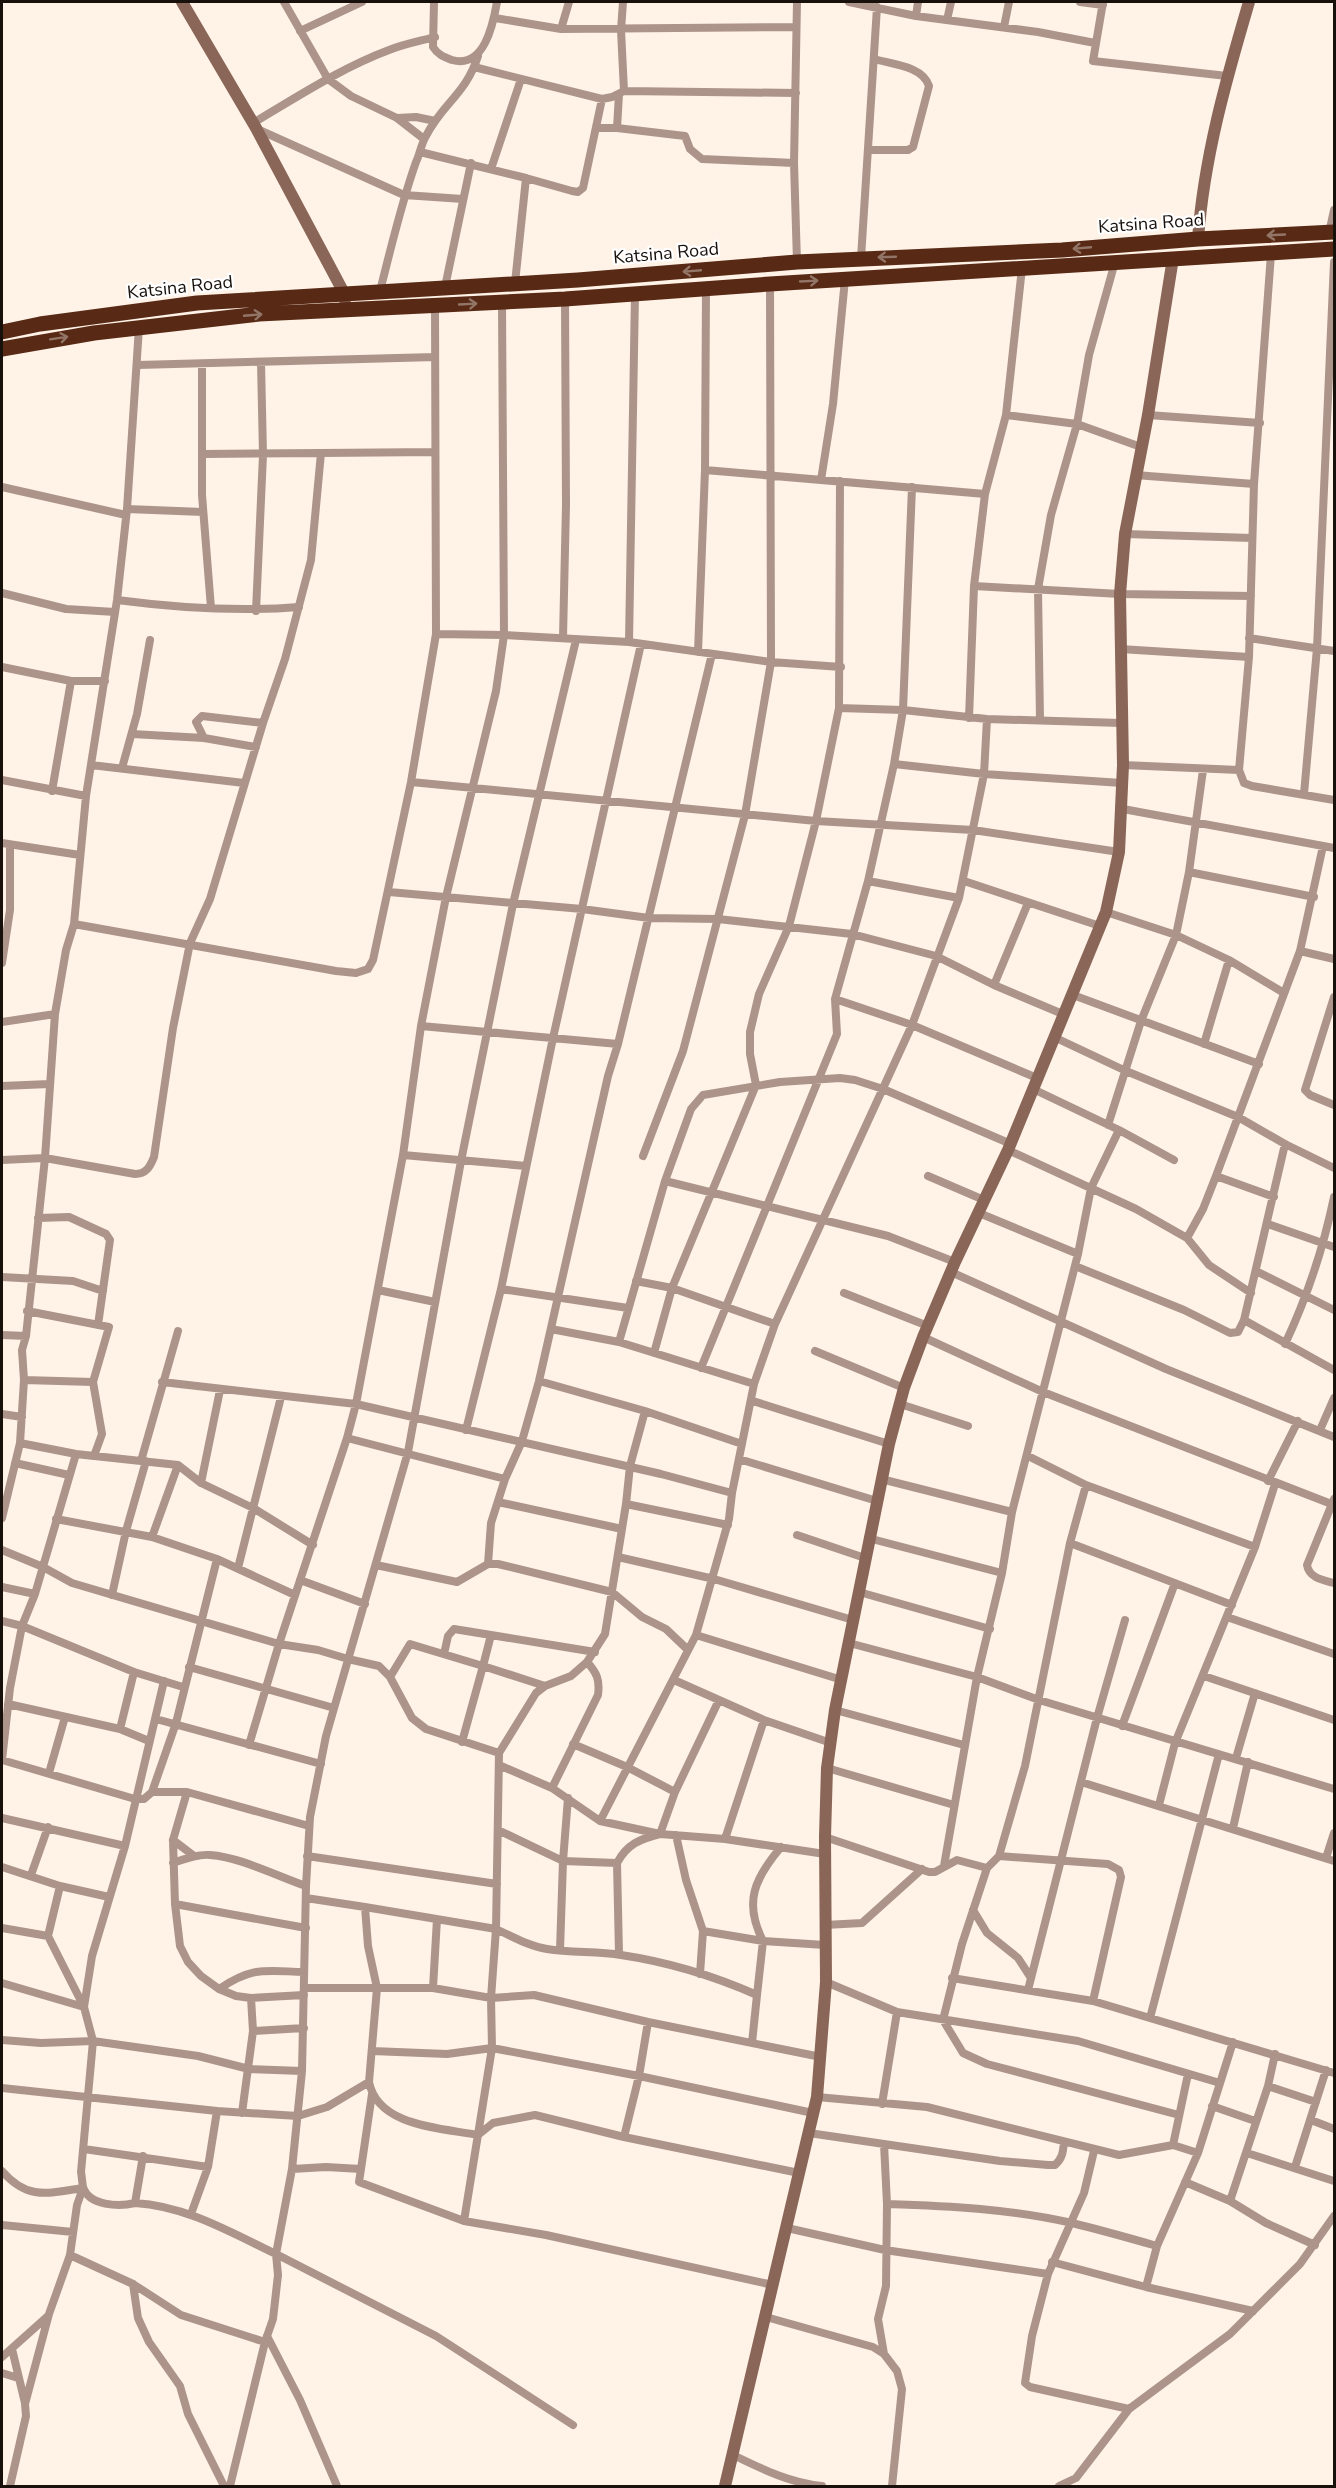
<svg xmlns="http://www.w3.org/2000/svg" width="1336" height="2488" font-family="'Nunito Sans',sans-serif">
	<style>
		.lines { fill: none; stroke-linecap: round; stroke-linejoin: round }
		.street { stroke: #ad948a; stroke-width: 8 }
		.secondary { stroke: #8a6658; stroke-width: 12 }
		.highway { stroke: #582a15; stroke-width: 15 }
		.oneway { stroke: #927567 }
		.labels { text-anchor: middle; stroke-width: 4.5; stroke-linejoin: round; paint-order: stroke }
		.street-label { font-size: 18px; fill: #18110b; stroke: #fff }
	</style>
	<rect width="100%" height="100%" fill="#fff2e7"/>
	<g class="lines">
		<path class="street" d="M284,2L328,79L351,96L397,118L424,139
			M434,2L433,47C438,55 444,57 452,60C484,69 493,25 497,2
			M623,2L621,30L624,91
			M849,2L916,16L1038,32L1095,43
			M1080,2L1103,5
			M1103,2L1093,61L1227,76
			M916,16L918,2
			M495,18L561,29L796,27
			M947,20L951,2
			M1004,27L1009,2
			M561,29L569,2
			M300,31L362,2
			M474,67L602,99L612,97L624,91L796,93
			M397,118L416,117L435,121
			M253,123C297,97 341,68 389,50C404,44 420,41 435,37
			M597,128H617L685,136L690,149L702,159L794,163
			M617,128L619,94
			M257,129L404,195L463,199
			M868,150H908L913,147L929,86C923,66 892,64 874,59
			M420,152L526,178
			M491,169L521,79
			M1329,233L1334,210
			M1271,254L1254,484L1249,657L1239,770L1244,783L1252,786L1334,800
			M861,258L877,7
			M797,262L794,163L797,2
			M515,283L526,178L572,191L578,192L583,188L602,99
			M445,287L471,163
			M380,291C391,248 401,204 416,162C420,154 421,144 426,136C442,104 466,94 478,56
			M202,364V495L211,608
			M138,365L435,357
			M1006,415L1077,424L1141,447
			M1148,415L1260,423
			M203,454L321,453
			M705,470L985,494
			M1135,475L1254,484
			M821,480L833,404L845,279
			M2,487L126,515
			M127,509L203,512
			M1125,534L1252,538
			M974,586L1120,594L1251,596
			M2,593L66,609L115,612
			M117,600C178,608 238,612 299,607
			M256,611L263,455L261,362
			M436,634L504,635L629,642L771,662L841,667
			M563,638L566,505L565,299
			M1249,638L1334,651
			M629,642L635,294
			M1120,649L1249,657
			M698,652L705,470L706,289
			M2,667L71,681H105
			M839,708L903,710L987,719L1121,723
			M969,718L974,586L985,494L1006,415L1022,268
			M1040,720L1038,589L1051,515L1077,424L1089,355L1115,262
			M132,734L204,738L256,747
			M204,738L196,722L202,716L263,723
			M894,764L984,774L1122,783
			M91,765L244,783
			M1123,765L1239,770
			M122,768L137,714L150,640
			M2,780L86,796
			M411,782L816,821L973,830L1119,852
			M52,791L71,681
			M1304,794L1317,648L1334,262
			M1123,809L1334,848
			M2,843L80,855
			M1189,872L1314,897
			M868,881L959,898
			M964,881L1100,926
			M389,892L582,909L649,918L718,919L852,934L936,956L994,985L1065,1015
			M1106,912L1176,935L1229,960L1284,993
			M74,924L336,971L356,973L368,969L373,960L411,782L436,634L435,306
			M1300,951L1334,959
			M2,963L10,910V845
			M994,985L1028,903
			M1073,995L1259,1064
			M1334,997L1305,1090L1310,1095L1334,1105
			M835,999L912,1025L1037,1078
			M2,1022L55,1014
			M421,1026L618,1044
			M1056,1038L1126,1071L1238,1117L1285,1144L1334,1168
			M1204,1044L1229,960
			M2,1086L49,1084
			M1033,1089L1119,1130L1174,1160
			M1108,1125L1141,1021L1176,935L1189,872L1203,770
			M1008,1150L1136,1209L1187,1238L1209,1265L1251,1293
			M403,1155L526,1166
			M643,1156L683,1051L745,815L771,662L770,284
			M2,1160L45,1158L135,1174C146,1174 150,1167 154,1157L173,1028L190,943L210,899L263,723L285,659L311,560L321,453L435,452
			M928,1176L984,1200
			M1216,1176L1274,1197
			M665,1181L888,1236L955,1262
			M979,1213L1078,1254
			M38,1218L69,1217L106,1234L110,1240L98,1325
			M1268,1224L1334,1247
			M1187,1238L1203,1209L1216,1176L1300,951L1323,846
			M1075,1266L1184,1310L1230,1333L1238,1332L1244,1320L1285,1144
			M1256,1271L1334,1310
			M951,1272L1166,1369L1334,1437
			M2,1277L73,1281L103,1291
			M636,1281L672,1288L775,1324
			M501,1289L628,1308
			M378,1290L435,1302
			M844,1293L928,1326
			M1244,1320L1334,1370
			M551,1329L619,1342L665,1181L691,1109L703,1095L780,1082L840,1078L855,1080L883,1089L1011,1144
			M2,1335L26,1336
			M923,1337L1043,1392L1334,1505
			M619,1342L754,1384L775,1324L912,1025L959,898L984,774L987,719
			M1285,1344C1308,1295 1323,1250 1334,1197
			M815,1351L904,1388
			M654,1353L672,1288L756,1085L750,1054V1032L759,994L789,926L816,821L839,708L840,481
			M701,1368L837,1034L835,999L868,881L894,764L903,710L912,487
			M24,1380L93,1382
			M539,1381L645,1411L742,1444
			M162,1382L356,1404L661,1474L732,1493L754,1384
			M753,1401L889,1444
			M900,1404L968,1426
			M645,1411L630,1466L626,1504L605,1634L587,1662L571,1676L545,1686L536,1693L499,1753L496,1929C513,1937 529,1946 547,1949C572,1953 597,1951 621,1955C668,1962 714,1976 757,1995L752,2043
			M2,1414L22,1417
			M466,1430L501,1289L553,1038L641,644
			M1320,1430L1334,1398
			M347,1438L505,1479L522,1441L539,1381L608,1076L618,1044L712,654
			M20,1443L76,1454L178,1465L201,1483L253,1508L313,1545
			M1028,1456L1086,1485L1255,1547
			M739,1459L877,1501
			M141,1461L178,1331
			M15,1463L69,1475
			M881,1479L1012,1512
			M1268,1481L1298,1421
			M201,1483L220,1390
			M1086,1485L1070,1543L1025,1766L999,1856L987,1868L962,1944L943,2020L963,2053L987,2064L1179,2115
			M732,1493L729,1519L696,1635L842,1680
			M1334,1499L1307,1565C1309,1578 1323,1580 1334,1583
			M498,1502L622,1529
			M626,1504L728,1525
			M2,1518L20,1443L24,1380L22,1350L26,1336L45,1158L55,1014L66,950L74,924L86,796L117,600L127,509L139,327
			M56,1519L152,1537L217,1559L295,1595
			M797,1535L865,1558
			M152,1537L178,1465
			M868,1538L1002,1573
			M1070,1543L1232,1605
			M2,1550L43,1567L72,1583L279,1644L318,1650L348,1659L379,1666L390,1677L412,1718L426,1729L499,1753
			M618,1557L714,1579L853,1620
			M488,1564L491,1523L505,1479
			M376,1565L457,1582L488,1564H498L612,1592L642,1617L666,1629L687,1649
			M238,1568L281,1397
			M300,1580L365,1604
			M2,1587L35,1594
			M859,1592L990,1629
			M112,1595L126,1531L146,1461
			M1227,1617L1334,1654
			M2,1621L22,1626L134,1672L183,1687
			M849,1643L977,1677L1039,1700L1334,1789
			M444,1654L448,1636L454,1629L491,1635
			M189,1667L334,1708
			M1204,1676L1334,1720
			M390,1677L410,1644L483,1666L491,1635L595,1652
			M674,1680L764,1720L831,1743
			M8,1704L120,1729L149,1741
			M835,1710L964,1745
			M156,1719L321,1764
			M764,1720L725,1839L825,1854
			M1122,1726L1175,1583
			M120,1729L134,1672
			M462,1742L483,1666L545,1686
			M573,1744L627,1767L675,1792
			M249,1745L279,1644L347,1438L356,1404L403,1155L421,1026L446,897L496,691L504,635L502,302
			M1236,1758L1255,1693
			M2,1760L10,1688L22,1626L35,1594L76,1454L94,1456L102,1434L93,1382L109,1327L27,1311
			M2,1760L135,1799H144L152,1792L176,1723L217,1559
			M499,1765L552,1788L600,1821L660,1834L725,1839
			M827,1768L954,1805
			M49,1773L65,1717
			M1081,1782L1334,1861
			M552,1788L598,1695C600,1680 597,1673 587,1662
			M152,1792H187L309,1826
			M187,1792L173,1840L175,1904L180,1946L188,1962L201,1976L219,1989L236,1996L251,1998L304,1995
			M568,1798L563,1861L617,1863L619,1954
			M1159,1805L1175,1743L1255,1547L1275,1484
			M2,1818L125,1846
			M600,1821L696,1635
			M1233,1828L1248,1762
			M498,1830L563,1861L560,1950
			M676,1835L686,1880L703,1931
			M825,1837L929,1872H935L957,1860L987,1868
			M173,1840L194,1856
			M307,1856L497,1884
			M999,1856L1108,1864L1119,1870L1121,1877L1093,2001
			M1326,1858L1334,1833
			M173,1863C185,1859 197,1854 210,1855C240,1857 277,1876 306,1886
			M617,1863C627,1844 640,1839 660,1834L675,1792L719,1700
			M944,1866L977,1677L1002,1573L1012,1512L1078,1254L1091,1188L1119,1130
			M2,1867L60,1886L109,1897
			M31,1875L48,1827
			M306,1898L365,1907L368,1946L377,1988L369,2082C378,2127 442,2128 478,2135
			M175,1904L306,1928
			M365,1907L496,1929L491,1998L492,2048L464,2221
			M973,1910L987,1933L1018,1958L1031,1978
			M825,1925L862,1923L922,1869
			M2,1928L48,1936L60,1886
			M48,1936L84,2007L93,2041L81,2172C82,2177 82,2182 83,2187C89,2206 119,2207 135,2203L143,2156
			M700,1974L703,1931L763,1941C743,1902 755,1878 781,1847
			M952,1978L1093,2001L1334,2073
			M826,1982L897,2012L1078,2041L1220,2083
			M2,1983L84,2007
			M304,1988H433L491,1998L534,1995L648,2022L821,2057
			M433,1988L437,1919
			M219,1989C253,1966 265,1971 304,1972
			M1028,1990L1097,1718L1125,1620
			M757,1995L763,1941L825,1945
			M84,2007L92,1956L125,1846L164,1681
			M1150,2018L1219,1754
			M253,2031L304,2028
			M2,2040L41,2043L93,2041L198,2056L249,2069L302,2071
			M372,2051L447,2054L492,2048L639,2076L813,2113
			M1268,2086L1316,2102
			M2,2088L217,2111L298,2116L327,2107L369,2082
			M817,2097L927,2107L1119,2155L1173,2145L1198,2153
			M882,2104L897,2012
			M1212,2106L1255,2121
			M242,2113L253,2031L251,1998
			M1311,2120L1334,2129
			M809,2133L1000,2161L1048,2165H1055C1063,2158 1063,2151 1064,2142
			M478,2135L493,2123L535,2115L624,2137L799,2173
			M624,2137L639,2076L648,2022
			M884,2144L887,2204L886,2286L878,2319L884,2354
			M1173,2145L1188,2074
			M84,2149L208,2167
			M1094,2151L1084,2193L1048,2274L1032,2336L1025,2383L1030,2387L1129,2409
			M1247,2153L1334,2181
			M1295,2167L1326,2070
			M292,2169L326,2167L361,2169L359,2182L464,2221L546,2235L773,2285
			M361,2169L372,2094
			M2,2171C28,2201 49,2193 83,2188L77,2205L70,2255L49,2314L25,2404L26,2416L10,2486
			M1185,2182L1230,2201L1266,2223L1315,2245
			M1230,2201L1268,2086L1275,2054
			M135,2203C186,2206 230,2232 276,2254L278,2275L273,2319L265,2342L230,2486
			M887,2204C949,2206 1012,2209 1072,2223C1101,2230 1129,2238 1157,2246
			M191,2214L208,2167L217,2111
			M2,2225L73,2232
			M787,2228L885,2250L1048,2274
			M70,2255L133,2284L181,2315L265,2342
			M1052,2262L1146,2287L1253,2311
			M133,2284L138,2318L149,2342L180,2386L188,2414L224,2486
			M1146,2287L1157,2246L1198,2153L1233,2042
			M766,2317L873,2347L884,2354L897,2371L902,2389L892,2486
			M267,2336L300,2400L337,2486
			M12,2349L25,2403
			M2,2357L48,2316
			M2,2373L18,2378
			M573,2425L436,2336L276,2254L292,2169L302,2071L306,1886L310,1817L326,1736L408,1452L461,1161L513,904L576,640
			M733,2455C762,2469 790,2483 822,2486
			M1059,2486L1076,2478L1129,2409L1230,2334L1300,2264L1334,2216"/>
		<path class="secondary" d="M182,2L256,128L344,293L345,300
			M1198,239C1204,157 1226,80 1249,2
			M725,2486L817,2097L826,1982L825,1837L827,1768L835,1710L889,1444L904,1388L923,1337L955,1262L1008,1150L1106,912L1119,852L1123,765L1120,594L1125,534L1148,415L1173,258"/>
		<path class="highway" d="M2,332L40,324L197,303L578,280L797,262L1062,250L1198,239L1334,232
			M2,349L94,333L259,314L565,299L770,284L1334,249"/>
	</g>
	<defs><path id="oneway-shaft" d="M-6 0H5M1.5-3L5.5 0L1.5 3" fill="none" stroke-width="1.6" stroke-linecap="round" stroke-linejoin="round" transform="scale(1.5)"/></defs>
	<g class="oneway">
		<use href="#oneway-shaft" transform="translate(1276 235) rotate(177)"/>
		<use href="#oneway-shaft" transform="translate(1082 248) rotate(175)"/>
		<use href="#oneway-shaft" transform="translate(887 257) rotate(178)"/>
		<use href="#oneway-shaft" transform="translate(692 271) rotate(175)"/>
		<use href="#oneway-shaft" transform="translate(809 281) rotate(-3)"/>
		<use href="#oneway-shaft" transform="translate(468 304) rotate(-3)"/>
		<use href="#oneway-shaft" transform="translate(253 315) rotate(-5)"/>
		<use href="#oneway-shaft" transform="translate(59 338) rotate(-9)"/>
	</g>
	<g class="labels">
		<g class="street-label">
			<text transform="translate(1151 223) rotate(-4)" y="6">Katsina Road</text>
			<text transform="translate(666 253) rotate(-5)" y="6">Katsina Road</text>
			<text transform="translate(180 287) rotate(-6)" y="6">Katsina Road</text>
		</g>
	</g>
	<rect width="1336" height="2488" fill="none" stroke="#18110b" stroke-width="6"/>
</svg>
